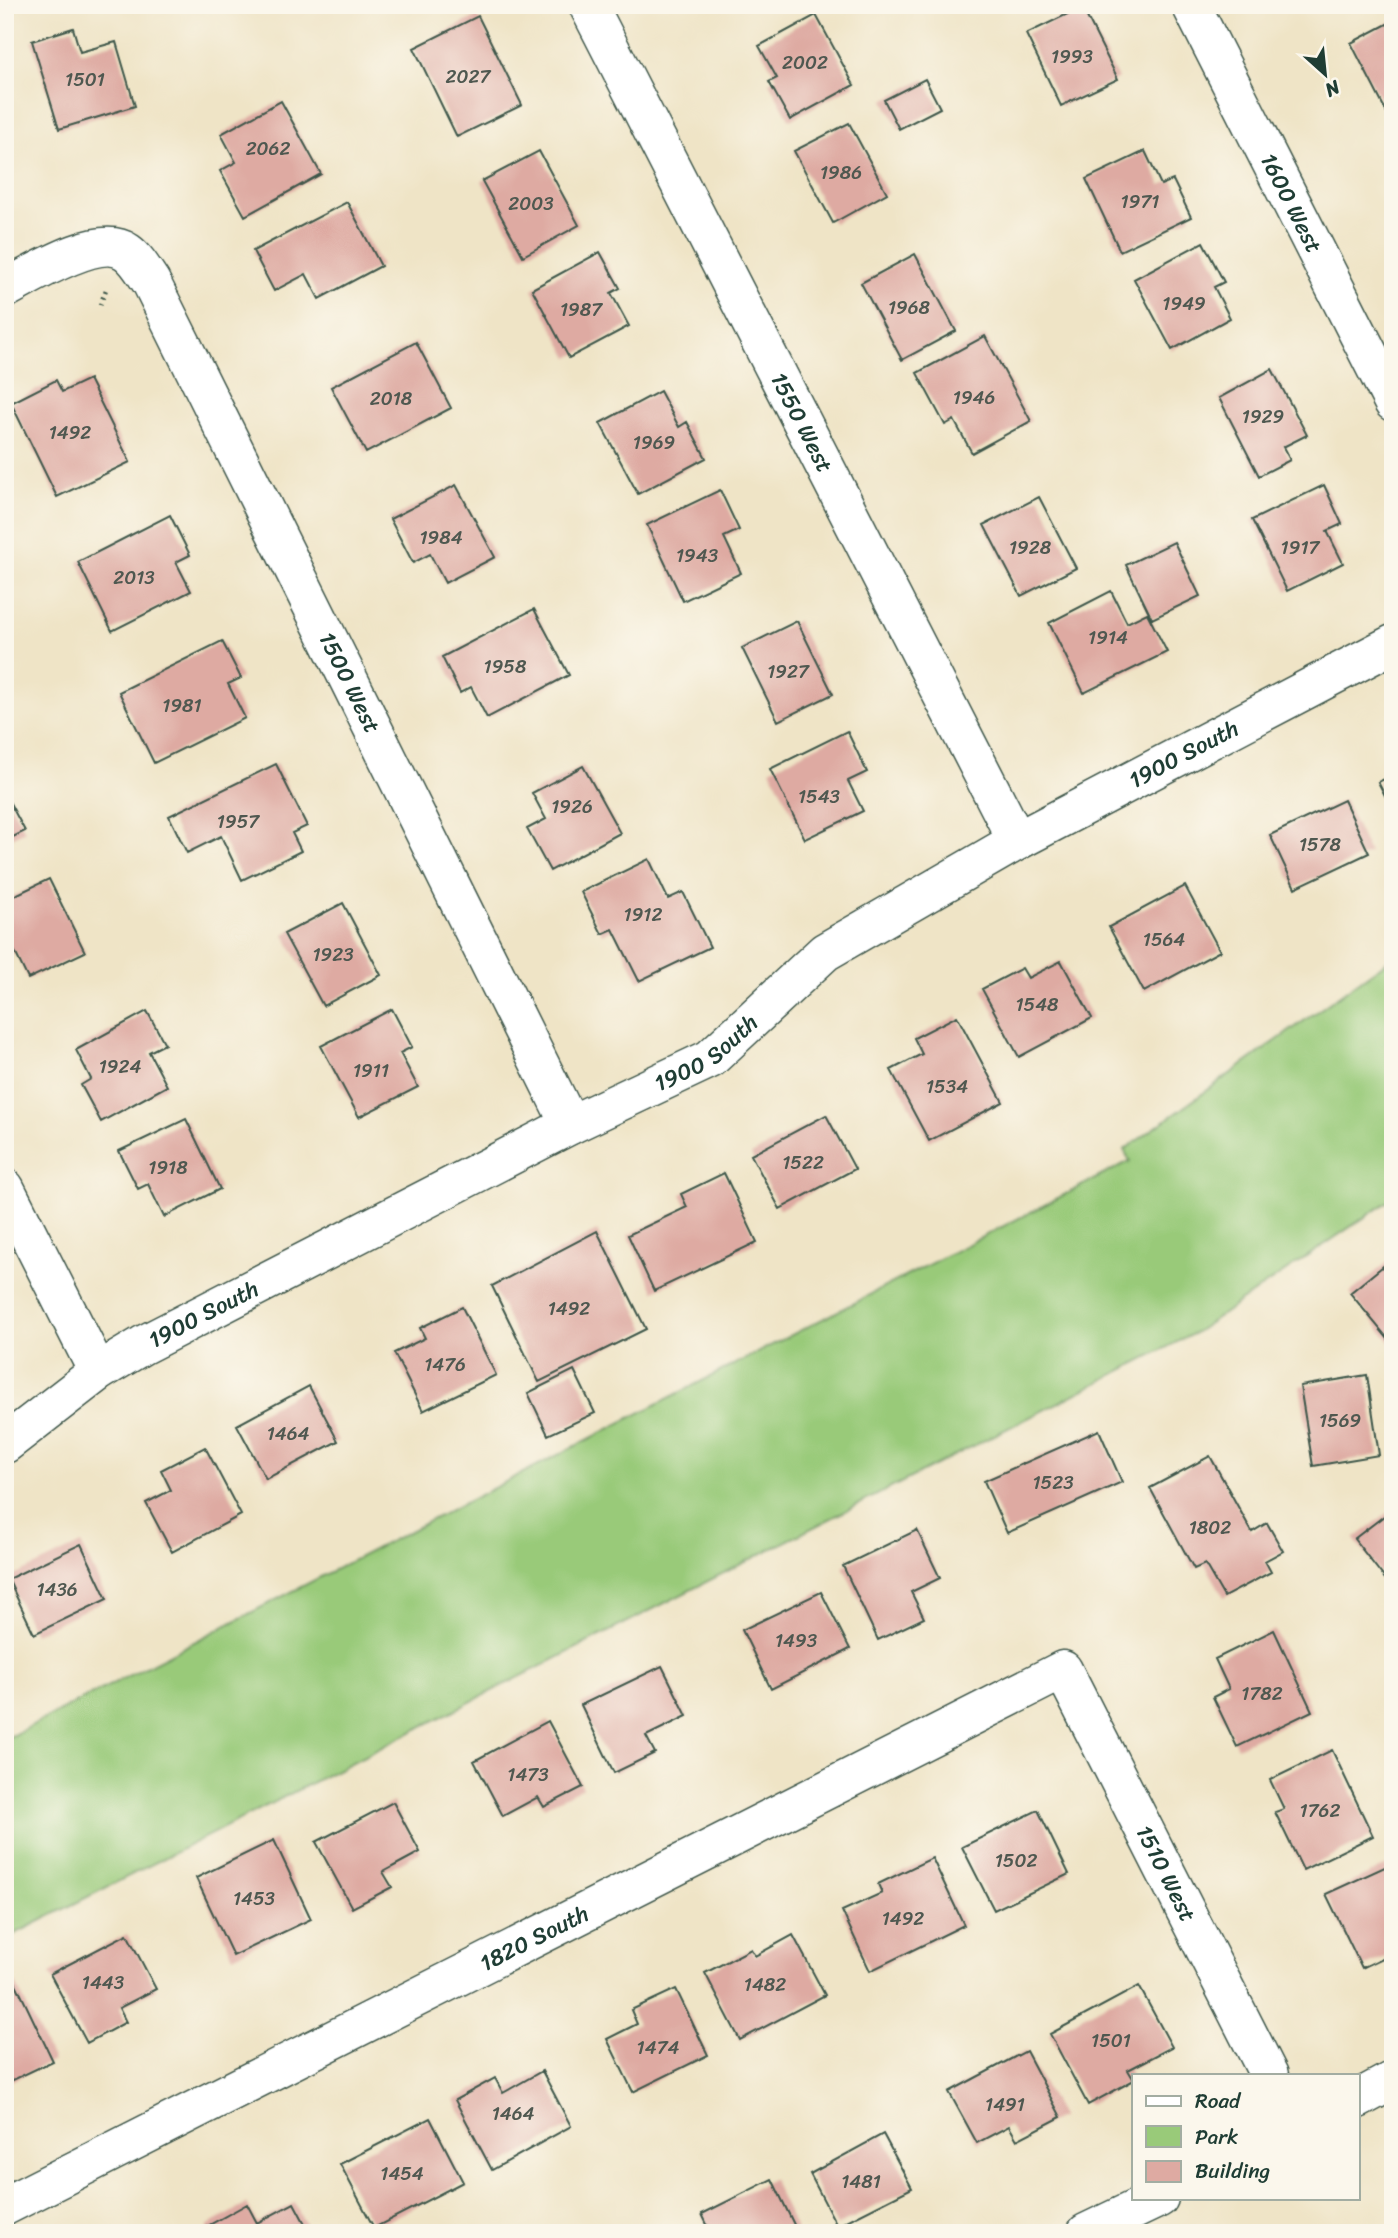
<svg xmlns="http://www.w3.org/2000/svg" width="1398" height="2238" font-family="Sriracha,sans-serif">
	<style>
		.green { fill: #99ca79; stroke: #5c8456; stroke-width: 2 }
		.building { fill: #deaaa2 }
		.lines { fill: none; stroke-linecap: round; stroke-linejoin: round }
		.minor-casing { stroke: #3e564a; stroke-width: 41 }
		.path { stroke: #3e564a; stroke-width: 4.5; stroke-dasharray: 2 5; stroke-linecap: butt }
		.minor { stroke: #fff; stroke-width: 38 }
		.labels { text-anchor: middle; stroke-width: 5; stroke-linejoin: round; paint-order: stroke }
		.number-label { font-size: 19px; fill: #4f5850 }
		.street-label { font-size: 23px; fill: #1f3d34; stroke: #fbf7ec }
	</style>
	<rect width="100%" height="100%" fill="#fbf7ec"/>
	<filter id="ink" filterUnits="userSpaceOnUse"><feTurbulence type="fractalNoise" baseFrequency=".0143" numOctaves="2"/><feDisplacementMap in="SourceGraphic" scale="14" xChannelSelector="R" yChannelSelector="G"/><feConvolveMatrix kernelMatrix="1 2 1 2 8 2 1 2 1" color-interpolation-filters="sRGB"/></filter>
	<filter id="wash" filterUnits="userSpaceOnUse"><feTurbulence type="fractalNoise" baseFrequency=".00686" numOctaves="4" result="noise"/><feDisplacementMap in="SourceGraphic" scale="28" xChannelSelector="R" yChannelSelector="G"/><feGaussianBlur stdDeviation="1.57" result="paint"/><feColorMatrix in="noise" values="0 0 0 0 0 0 0 0 0 0 0 0 0 0 0 0 0 1.4 0 .05"/><feComposite in="paint" operator="in"/></filter>
	<g filter="url(#wash)">
		<rect width="100%" height="100%" fill="#efe4c6"/>
		<path class="green" d="M1393,957V1198L1193,1334L5,1939V1739L1130,1161L1124,1150Z"/>
		<g id="blocks">
			<path class="building" d="M1082,7L1118,79L1061,106L1026,34Z
				M816,15L854,85L790,120L769,82L777,78L759,46Z
				M478,16L522,105L457,137L414,48Z
				M1393,21V111L1387,113L1351,43Z
				M73,28L80,52L116,42L135,106L59,129L32,41Z
				M925,79L940,108L899,129L884,100Z
				M281,101L321,174L245,216L220,171L236,162L221,134Z
				M849,123L887,193L833,223L794,151Z
				M539,151L579,225L523,256L482,181Z
				M1145,151L1161,185L1173,180L1191,217L1120,251L1086,179Z
				M347,202L381,266L319,299L306,274L274,291L253,251Z
				M1203,242L1224,282L1214,287L1230,318L1172,350L1134,279Z
				M600,252L620,288L611,293L629,326L569,358L532,289Z
				M915,254L956,331L902,360L861,283Z
				M985,336L1031,421L972,453L954,420L945,425L917,373Z
				M416,342L451,408L366,453L331,387Z
				M1272,369L1307,435L1283,447L1290,460L1259,476L1219,398Z
				M89,379L130,462L57,497L11,403L56,380L62,392Z
				M660,391L679,427L687,422L706,458L638,494L600,423Z
				M456,485L495,557L445,583L430,554L413,563L390,519Z
				M1324,485L1342,524L1327,531L1343,563L1287,591L1252,520Z
				M720,490L739,530L724,537L741,573L683,601L647,525Z
				M1039,497L1076,568L1021,596L984,525Z
				M170,515L190,555L176,562L191,591L112,631L78,562Z
				M1174,542L1200,596L1152,619L1126,565Z
				M1111,591L1127,623L1147,613L1167,652L1084,693L1049,623Z
				M534,609L569,675L487,718L471,687L460,693L442,657Z
				M797,621L833,694L778,721L742,648Z
				M222,641L241,678L228,684L245,718L154,763L119,692Z
				M847,731L867,772L848,781L863,811L805,839L770,769Z
				M276,764L307,826L292,833L301,851L242,880L221,836L187,853L169,816Z
				M583,766L620,833L550,871L527,829L546,819L532,793Z
				M1393,775V811L1378,782Z
				M5,794L25,831L5,841Z
				M1344,800L1369,853L1295,888L1270,835Z
				M649,859L668,899L683,892L710,947L639,981L613,929L602,934L581,892Z
				M49,879L85,952L28,979L15,952L5,958V900Z
				M1185,886L1220,951L1144,992L1109,927Z
				M343,903L381,975L323,1006L284,934Z
				M1061,961L1092,1018L1019,1057L982,989L1022,968L1028,978Z
				M392,1009L412,1047L400,1053L418,1087L359,1117L321,1046Z
				M147,1011L165,1044L149,1052L167,1086L101,1122L81,1085L91,1079L76,1050Z
				M957,1016L1003,1102L929,1141L891,1070L922,1054L914,1038Z
				M826,1115L855,1169L780,1209L751,1155Z
				M186,1119L220,1189L164,1217L148,1184L138,1189L119,1151Z
				M724,1173L757,1242L654,1291L628,1235L687,1207L681,1194Z
				M597,1231L646,1329L539,1382L492,1286Z
				M1393,1258V1345L1350,1293Z
				M462,1307L496,1375L423,1411L394,1353L425,1338L420,1328Z
				M574,1370L595,1413L548,1435L528,1393Z
				M1367,1375L1379,1455L1313,1466L1300,1386Z
				M309,1386L338,1441L266,1479L237,1425Z
				M1099,1430L1122,1482L1007,1533L984,1481Z
				M205,1447L241,1515L172,1552L146,1503L171,1490L161,1470Z
				M1210,1456L1252,1532L1267,1523L1283,1551L1265,1561L1271,1572L1224,1597L1205,1564L1194,1569L1150,1488Z
				M1393,1509V1589L1354,1539Z
				M917,1530L940,1578L911,1592L924,1618L878,1640L843,1566Z
				M81,1544L107,1599L34,1634L8,1579Z
				M821,1592L850,1649L771,1689L742,1630Z
				M1274,1630L1312,1711L1237,1747L1213,1697L1229,1689L1215,1659Z
				M662,1666L687,1716L646,1736L655,1753L614,1773L581,1705Z
				M548,1721L583,1787L544,1807L538,1797L503,1816L474,1761Z
				M1332,1750L1373,1836L1303,1870L1275,1812L1284,1809L1270,1780Z
				M393,1802L420,1852L383,1872L392,1887L352,1908L316,1842Z
				M1038,1810L1069,1874L994,1910L962,1847Z
				M274,1840L311,1919L233,1956L196,1878Z
				M932,1858L964,1925L870,1971L842,1911L882,1893L878,1884Z
				M1389,1865L1393,1874V1953L1362,1968L1326,1894Z
				M127,1934L156,1989L119,2008L126,2022L87,2043L50,1974Z
				M793,1935L825,1995L740,2040L705,1973L751,1949L755,1956Z
				M5,1961L53,2061L11,2081L5,2068Z
				M1139,1986L1172,2047L1128,2070L1134,2080L1088,2105L1050,2034Z
				M676,1989L708,2055L633,2092L607,2039L637,2024L631,2010Z
				M1026,2051L1061,2117L1017,2140L1009,2126L977,2143L949,2092Z
				M542,2071L571,2126L492,2170L455,2100L495,2078L503,2093Z
				M430,2118L463,2182L374,2228L340,2164Z
				M883,2134L912,2188L837,2226L810,2174Z
				M772,2179L798,2233H711L702,2214Z
				M294,2203L310,2233H209L206,2227L247,2204L257,2223Z"/>
		</g>
	</g>
	<g filter="url(#ink)">
		<use href="#blocks" fill-opacity="0" stroke="#3e564a" stroke-width="2"/>
		<g class="lines">
			<defs>
				<g id="minor">
					<path id="s1" d="M588,5L1017,841"/>
					<path id="s2" d="M1191,5L1393,402"/>
					<path id="s3" d="M5,289C32,275 99,232 127,252C137,259 144,272 151,282L570,1125"/>
					<path d="M5,1188L98,1372"/>
					<path id="s4" d="M5,1444L98,1372L143,1345L570,1125L710,1059L825,952L1017,841L1393,644"/>
					<path d="M1358,2099L1393,2080"/>
					<path id="s5" d="M5,2206L1063,1670L1269,2075"/>
					<path d="M1086,2233L1159,2198"/>
				</g>
			</defs>
			<use href="#minor" class="minor-casing"/>
			<path class="path" d="M100,305L107,287"/>
			<use href="#minor" class="minor"/>
		</g>
	</g>
	<g class="labels">
		<g class="number-label">
			<text x="1072" y="63">1993</text>
			<text x="805" y="69">2002</text>
			<text x="468" y="83">2027</text>
			<text x="85" y="86">1501</text>
			<text x="268" y="155">2062</text>
			<text x="841" y="179">1986</text>
			<text x="1140" y="208">1971</text>
			<text x="531" y="210">2003</text>
			<text x="1184" y="310">1949</text>
			<text x="909" y="314">1968</text>
			<text x="581" y="316">1987</text>
			<text x="974" y="404">1946</text>
			<text x="391" y="405">2018</text>
			<text x="1263" y="423">1929</text>
			<text x="70" y="439">1492</text>
			<text x="654" y="449">1969</text>
			<text x="441" y="544">1984</text>
			<text x="1030" y="554">1928</text>
			<text x="1300" y="554">1917</text>
			<text x="697" y="562">1943</text>
			<text x="134" y="584">2013</text>
			<text x="1108" y="644">1914</text>
			<text x="505" y="673">1958</text>
			<text x="788" y="678">1927</text>
			<text x="182" y="712">1981</text>
			<text x="819" y="803">1543</text>
			<text x="572" y="813">1926</text>
			<text x="238" y="828">1957</text>
			<text x="1320" y="851">1578</text>
			<text x="643" y="921">1912</text>
			<text x="1164" y="946">1564</text>
			<text x="333" y="961">1923</text>
			<text x="1037" y="1011">1548</text>
			<text x="120" y="1073">1924</text>
			<text x="371" y="1077">1911</text>
			<text x="947" y="1093">1534</text>
			<text x="803" y="1169">1522</text>
			<text x="168" y="1174">1918</text>
			<text x="569" y="1315">1492</text>
			<text x="445" y="1371">1476</text>
			<text x="1340" y="1427">1569</text>
			<text x="288" y="1440">1464</text>
			<text x="1053" y="1489">1523</text>
			<text x="1210" y="1534">1802</text>
			<text x="57" y="1596">1436</text>
			<text x="796" y="1647">1493</text>
			<text x="1262" y="1700">1782</text>
			<text x="528" y="1781">1473</text>
			<text x="1320" y="1817">1762</text>
			<text x="1016" y="1867">1502</text>
			<text x="254" y="1905">1453</text>
			<text x="903" y="1925">1492</text>
			<text x="103" y="1989">1443</text>
			<text x="765" y="1991">1482</text>
			<text x="1111" y="2047">1501</text>
			<text x="658" y="2054">1474</text>
			<text x="1005" y="2111">1491</text>
			<text x="513" y="2120">1464</text>
			<text x="402" y="2180">1454</text>
			<text x="861" y="2188">1481</text>
		</g>
		<g class="street-label">
			<text dy="8" stroke="none"><textPath href="#s2" startOffset="222">1600 West</textPath></text>
			<text dy="8" stroke="none"><textPath href="#s1" startOffset="469">1550 West</textPath></text>
			<text dy="8" stroke="none"><textPath href="#s3" startOffset="618">1500 West</textPath></text>
			<text dy="8" stroke="none"><textPath href="#s4" startOffset="1372">1900 South</textPath></text>
			<text dy="8" stroke="none"><textPath href="#s4" startOffset="805">1900 South</textPath></text>
			<text dy="8" stroke="none"><textPath href="#s4" startOffset="238">1900 South</textPath></text>
			<text dy="8" stroke="none"><textPath href="#s5" startOffset="1414">1510 West</textPath></text>
			<text dy="8" stroke="none"><textPath href="#s5" startOffset="593">1820 South</textPath></text>
		</g>
	</g>
	<rect width="1398" height="2238" fill="none" stroke="#fbf7ec" stroke-width="28"/>
	<rect x="1132" y="2074" width="228" height="126" fill="#fbf7ec" stroke="#a3ada2" stroke-width="2"/>
	<rect x="1146" y="2096" width="35" height="10" fill="#ffffff" stroke="#a3ada2" stroke-width="2"/>
	<text x="1195" y="2108" font-size="21" fill="#1f3d34">Road</text>
	<rect x="1146" y="2126" width="35" height="21" fill="#99ca79" stroke="#a3ada2" stroke-width="2"/>
	<text x="1195" y="2144" font-size="21" fill="#1f3d34">Park</text>
	<rect x="1146" y="2161" width="35" height="21" fill="#deaaa2" stroke="#a3ada2" stroke-width="2"/>
	<text x="1195" y="2178" font-size="21" fill="#1f3d34">Building</text>
	<g transform="translate(1325 74) rotate(153)" stroke="#fbf7ec" stroke-width="5" paint-order="stroke">
	<path d="M0-5L12 26L0 18L-12 26Z" fill="#1f3d34"/>
	<text y="-10" font-size="19" font-weight="bold" text-anchor="middle" fill="#1f3d34">N</text>
	</g>
</svg>
